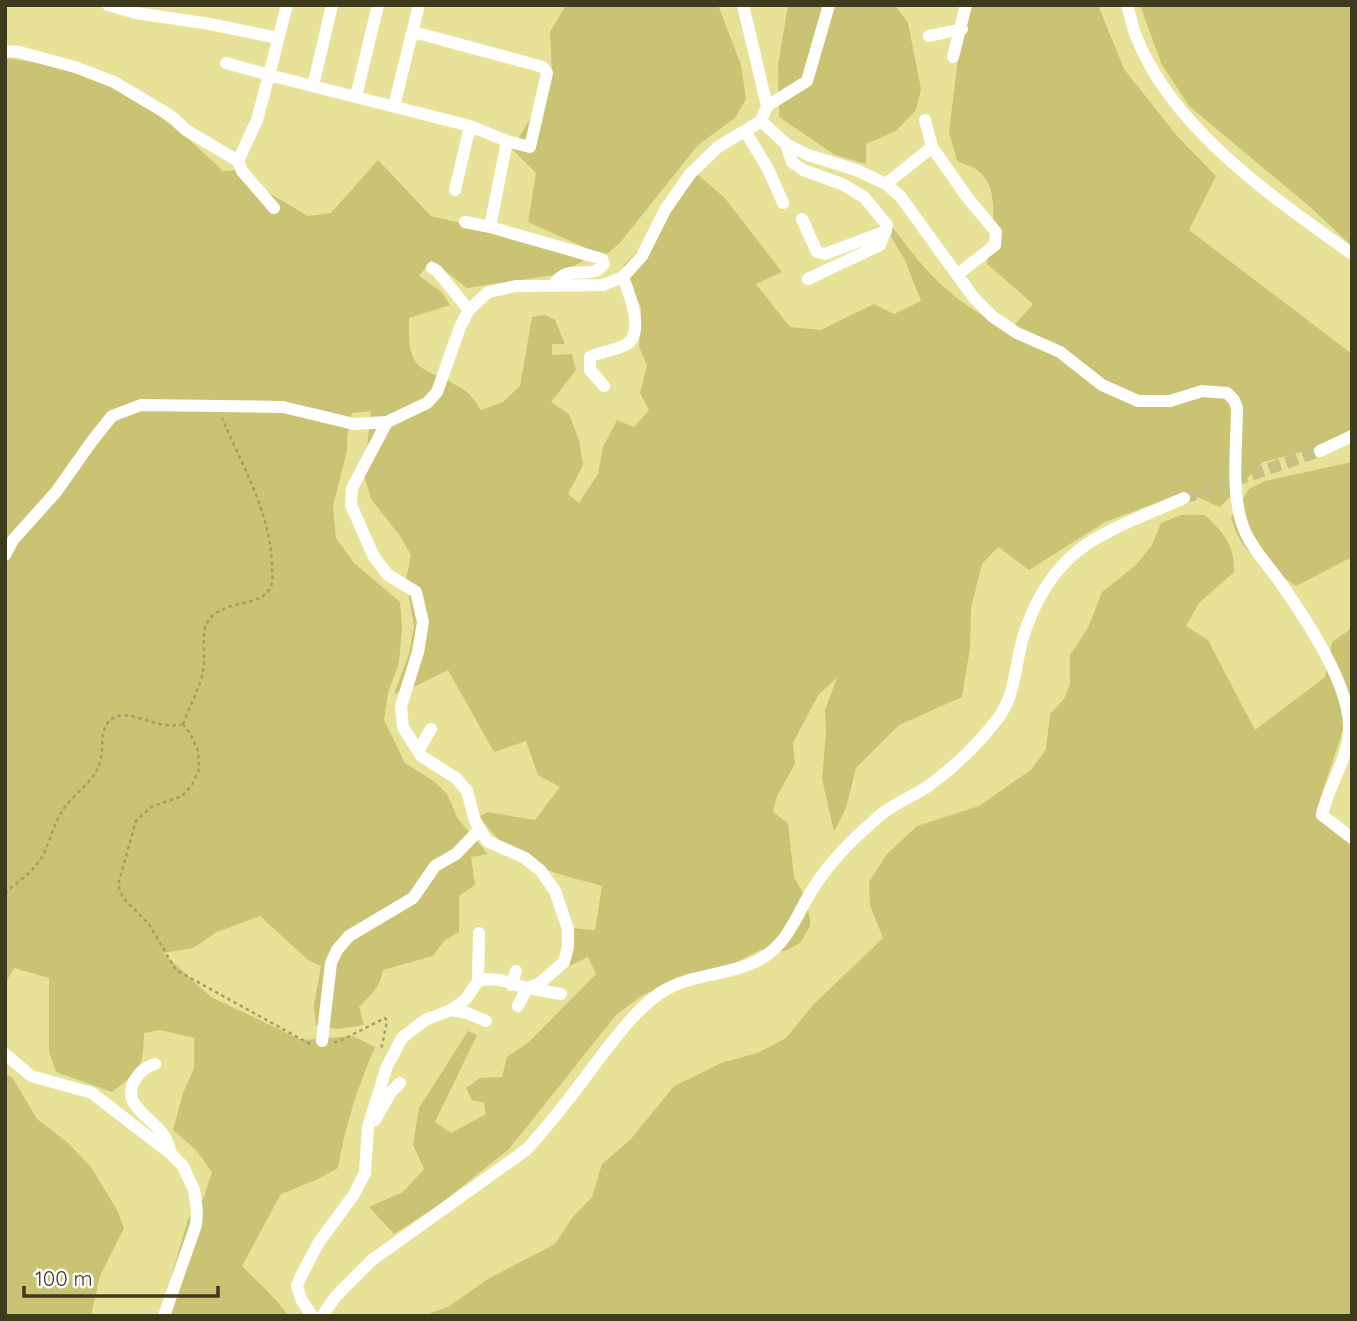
<svg xmlns="http://www.w3.org/2000/svg" width="1357" height="1321" font-family="Quicksand,sans-serif">
	<style>
		.green { fill: #cac373 }
		.lines { fill: none; stroke-linecap: round; stroke-linejoin: round }
		.street-tunnel { stroke: #c6c180; stroke-width: 12; stroke-dasharray: 12 6; stroke-linecap: butt }
		.path { stroke: #a39e67; stroke-width: 2.5; stroke-dasharray: 3.5 3.5; stroke-linecap: butt }
		.street { stroke: #fff; stroke-width: 12 }
	</style>
	<rect width="100%" height="100%" fill="#e8e299"/>
	<path class="green" d="M566,5H718L741,65L746,99L735,118L698,145L619,244L604,256L528,222L536,173L512,149L543,97L552,72L550,32Z
		M788,5H895L908,23L921,89L916,110L896,131L866,144V164L835,155L779,117L778,65Z
		M972,5H1098L1124,69L1177,136L1216,176L1189,230L1352,354V431L1320,447L1263,462L1220,507L1185,492L1105,522L1029,570L998,547L982,564L971,608L970,648L962,697L899,725L856,768L846,808L834,832L822,779L826,732L825,710L837,678L819,694L793,743L795,764L777,796L773,812L788,823L794,877L804,895L810,919V926L800,943L785,951L760,950L737,962L669,982L640,997L616,1015L509,1149L439,1205L394,1234L369,1207L403,1192L424,1169L413,1145L419,1108L468,1031L477,1035L435,1122L451,1133L486,1114L484,1103L472,1100L466,1088L480,1078L502,1077L507,1057L529,1042L596,974L588,957L567,967L572,928L595,930L602,886C584,880 565,877 548,870C523,861 493,839 480,816L488,812L535,820L560,787L538,775L526,741L494,752L448,670L418,685L394,694L409,654L414,626L406,580L411,555L400,536L371,499L364,475L371,411L352,413L347,438V451L333,506L336,538L354,563L400,602L402,627L399,663L388,693L384,720L405,763L435,782L447,794L458,819L488,854L471,857L475,885L459,896V932L445,940L433,956L383,970C381,986 370,996 359,1007L364,1025L337,1029L316,1025L314,1005L321,966L308,960L260,916L217,932L193,948L163,953L211,997L302,1040L353,1036L375,1047C358,1086 345,1126 338,1168L316,1180L281,1194L242,1266C256,1281 278,1299 288,1316H160L188,1219L203,1199L212,1172L196,1150L173,1130L183,1093L194,1069V1038L160,1030L144,1033C143,1070 141,1069 112,1092L56,1072L49,1052V978L14,968L5,984V58C25,61 45,63 64,69C128,87 177,126 223,171L236,170L271,194L308,216L331,213L378,160L431,216L560,247L584,261L554,275L467,288L431,260L419,276L442,292L450,305L409,318C407,377 422,364 463,389C470,393 476,403 481,410L503,402L520,386L532,317L545,315L555,320L565,344H552V355L572,354L576,370L551,402L569,414L579,440L583,465L568,494L579,503L598,474L603,447L617,420L634,427L649,410L640,393L647,365L639,347L641,308L623,266L663,225L677,186L697,174L724,197L782,272L756,284L790,327L821,330L874,304L894,314L921,301L905,260L875,210C894,226 903,242 918,260C943,290 975,315 1011,329L1033,304L987,264C991,239 1003,187 977,170C972,166 963,164 957,161L949,132L958,58Z
		M1140,5H1352V246L1309,206L1189,106L1162,65Z
		M1352,462V557L1296,586C1265,565 1241,556 1231,517L1249,489L1265,481Z
		M1181,515H1205C1225,535 1234,543 1234,572L1199,603L1186,626L1208,640L1255,730L1325,677L1332,642L1352,628V727H1344L1316,811L1330,829L1352,846V1316H422L448,1307L488,1279L555,1244L572,1218L592,1197L602,1164L631,1139L674,1086L721,1063L757,1053L786,1038L813,1005L883,938L870,905L869,882L887,854L917,826L979,806L1032,769L1046,749L1050,714L1064,699L1070,684V655L1088,628L1102,592L1136,565L1152,545L1161,523Z
		M5,1074L12,1077L37,1119L67,1142L91,1167L117,1210L124,1228L100,1276L91,1316H5Z"/>
	<g class="lines">
		<path class="street-tunnel" d="M1184,498L1320,451"/>
		<path class="path" d="M183,724L191,735L198,751L199,769L192,785L182,796L151,807L136,821L118,885L123,898L148,923L176,970L310,1044
			M183,724C190,705 203,683 204,663C205,650 201,632 208,621C222,600 258,607 269,590C274,583 272,573 272,564C270,512 242,465 222,418
			M5,893C18,882 35,870 43,855C51,839 54,822 65,807C75,793 93,782 99,765C106,749 96,727 115,717C130,709 160,731 183,724
			M334,1042H338L385,1018L387,1021L381,1050"/>
		<path class="street" d="M108,5L136,13L210,24L278,38
			M287,5L269,75L470,126L507,141L490,227L602,259L604,264C590,283 568,260 553,286
			M1127,5C1130,15 1132,26 1136,36C1172,129 1274,198 1352,254
			M411,35L421,34L543,67L547,73L530,147L507,141
			M929,36L962,29
			M5,51L19,52L75,67L114,82L171,116L186,130L238,161L257,120L269,75L226,63
			M953,57L966,5
			M313,86L332,5
			M356,96L378,5
			M394,106L419,5
			M767,106L807,81L829,5
			M925,120L932,147L967,197L996,232L995,245L957,275
			M761,121L786,144L808,155L856,170L886,184L900,196L974,298L993,317L1017,333L1060,352L1102,385L1138,401H1170L1202,391L1227,393L1234,400L1237,408C1237,445 1230,495 1244,529C1252,549 1268,565 1280,582C1305,618 1347,680 1349,724C1351,756 1328,785 1322,815L1352,838
			M745,131L768,169L783,203
			M786,144L792,162L803,170L842,184L864,197L887,225L880,245L808,279
			M238,161L242,171L274,208
			M886,184L932,147
			M455,190L470,126
			M802,219L817,252L825,254L886,231
			M465,222L490,227
			M432,268L437,271L469,310
			M604,386L590,370V357C601,351 616,351 627,344C645,332 629,293 623,277
			M1320,451L1352,436
			M5,555L13,540L56,492L92,441L112,416L141,405L283,407L354,424L387,422L427,403L437,392L460,327L469,310L488,292L516,286L603,285L623,277L642,256L665,210L690,174L718,147L761,121L767,106L743,5
			M418,751L431,729
			M478,981L479,933
			M511,985L516,971
			M518,1006L527,988L561,994
			M451,1010L467,1013L486,1021
			M322,1041L331,963L337,950L349,936L413,898L435,866L456,854L479,830
			M5,1054L31,1076L92,1093L171,1154L183,1166L194,1190L197,1211L196,1225L164,1316
			M155,1064C138,1069 123,1090 136,1106C151,1125 165,1127 171,1154
			M375,1120L391,1092L400,1083
			M312,1316L301,1299L297,1286L300,1278L319,1242L353,1196L365,1173L368,1127L387,1066L402,1038L425,1020L451,1010L466,999L478,981L488,979L500,980L527,988L540,983L564,962L568,947V929L555,891L541,871L525,858L487,841L475,821L467,791L456,778L421,756L403,727L401,706L418,652L423,622L416,592L388,575L374,557L351,505L352,488L387,422
			M322,1316L336,1296L372,1260L526,1150C554,1120 578,1087 602,1055C620,1032 636,1010 660,993C697,968 748,980 780,943C795,926 803,902 816,884C832,859 855,837 877,818C892,803 914,797 931,784C955,766 981,741 999,717C1017,692 1015,659 1025,631C1056,542 1106,533 1184,498"/>
	</g>
	<rect width="1357" height="1321" fill="none" stroke="#3e3b1d" stroke-width="14"/>
	<path d="M24 1286v10h194v-10" fill="none" stroke="#3e3b1d" stroke-width="3.5"/>
	<text x="35" y="1286" font-size="21" fill="#3e3b1d" stroke="#ffffff" stroke-width="5" paint-order="stroke">100 m</text>
</svg>
